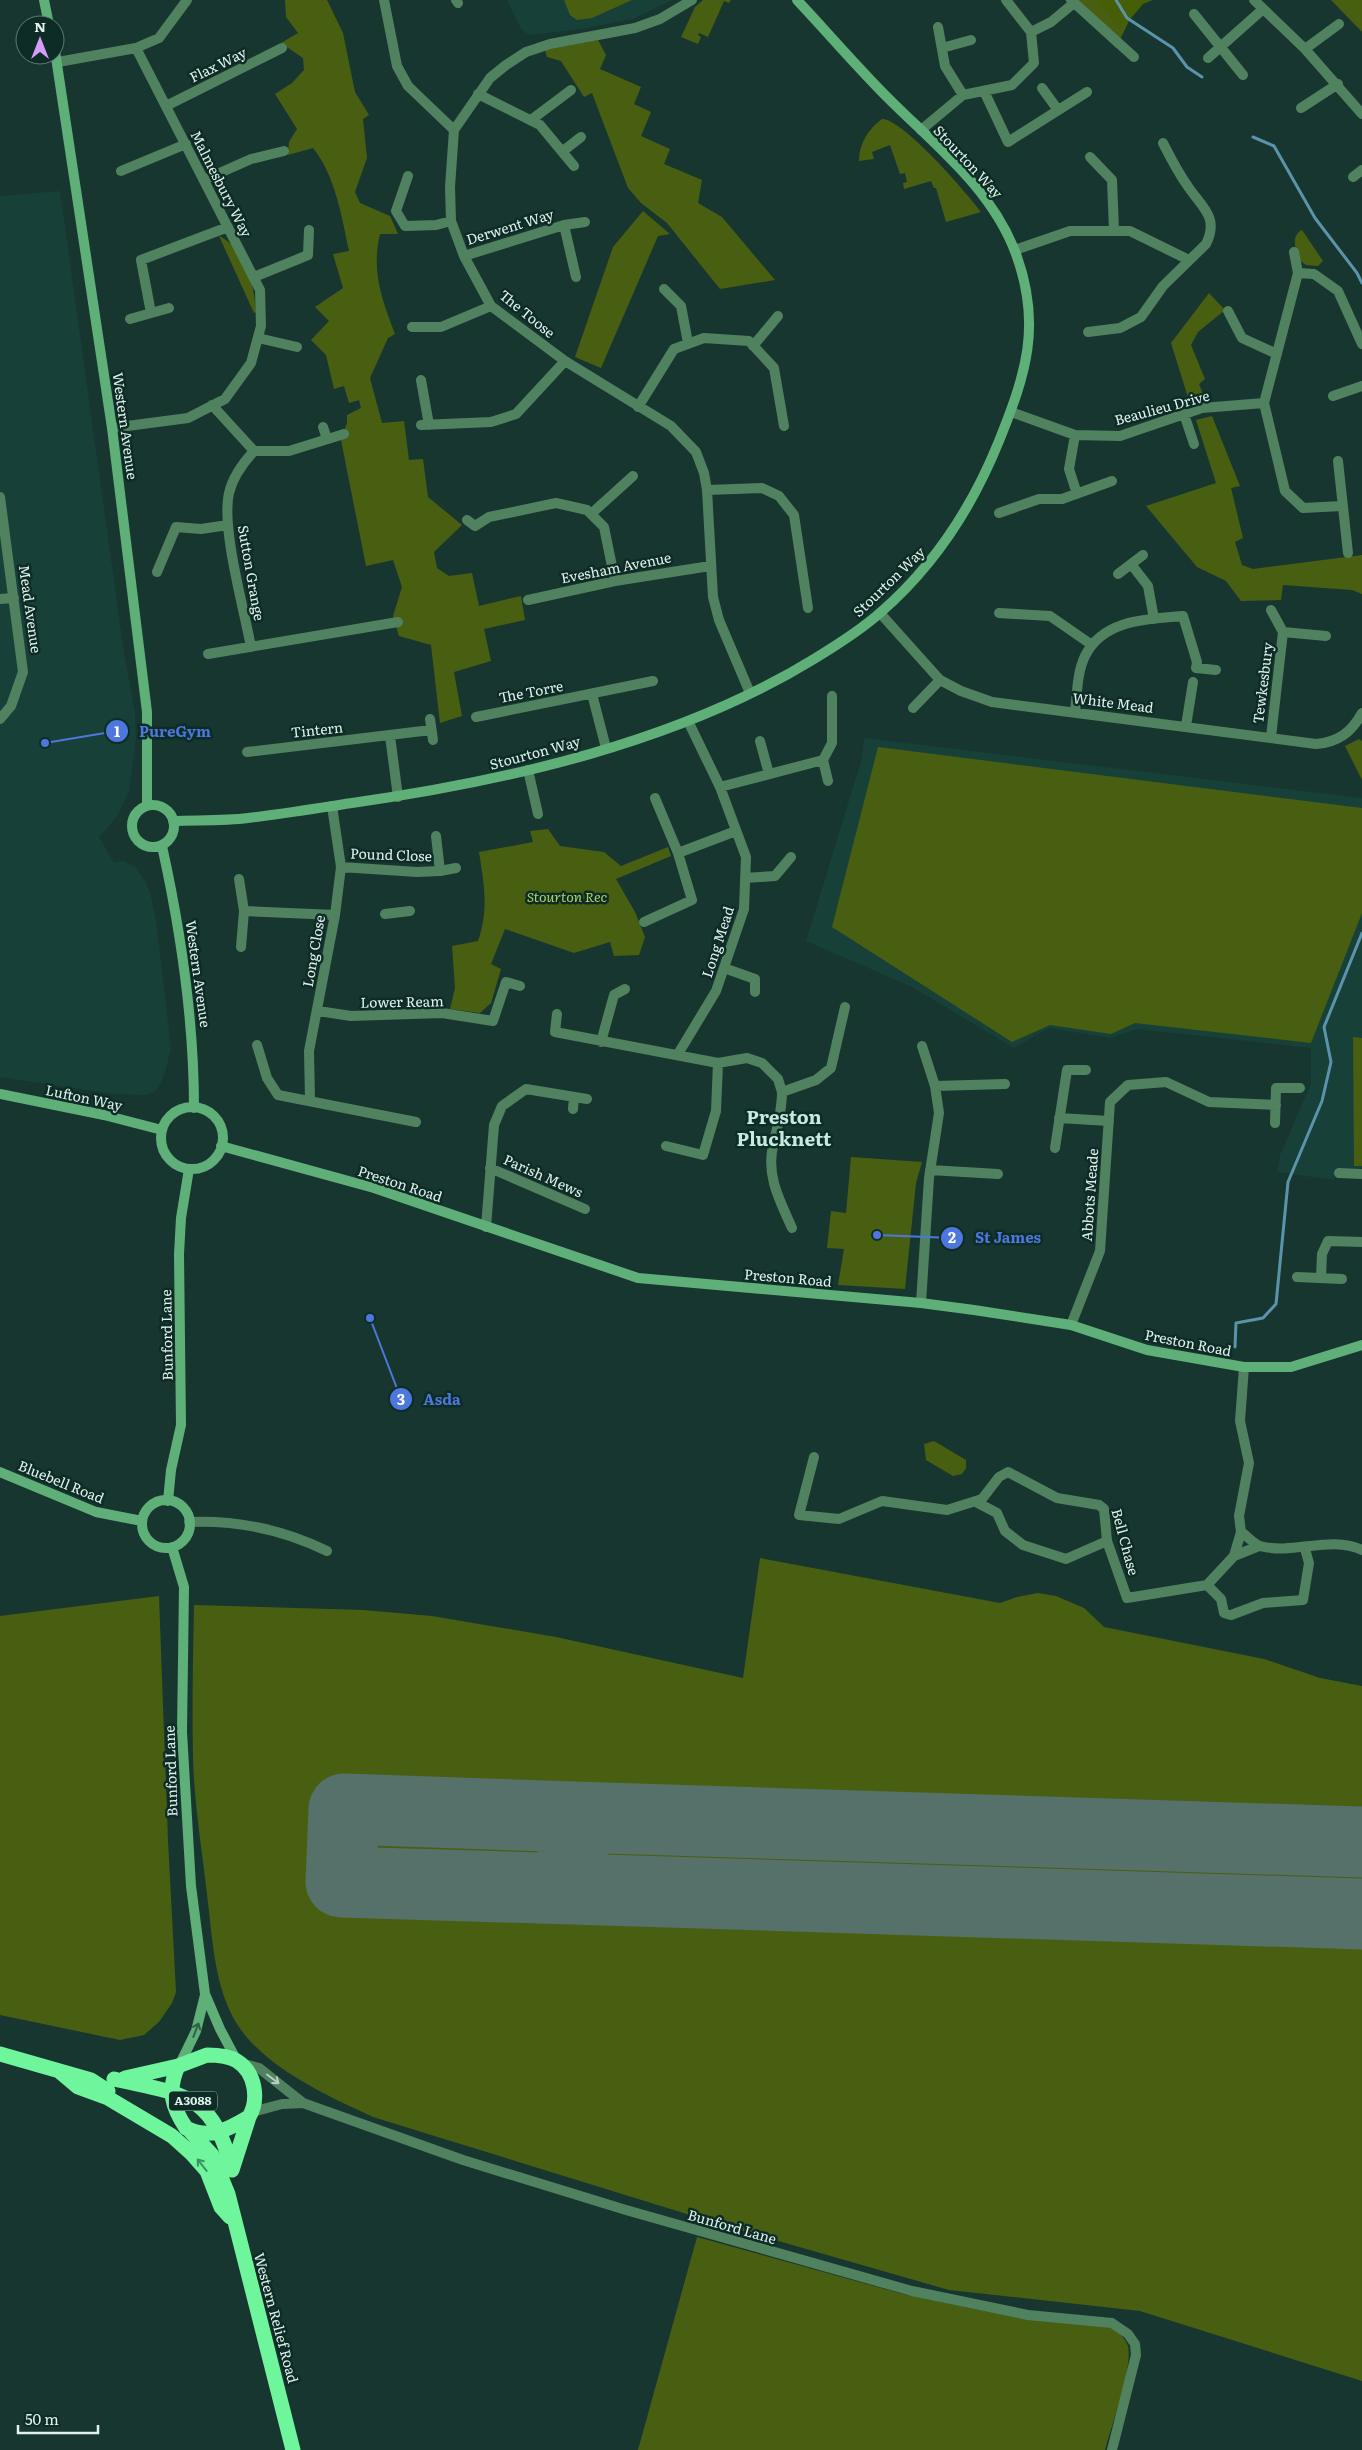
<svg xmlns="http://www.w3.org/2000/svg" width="1362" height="2450" font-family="Literata,serif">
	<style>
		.built { fill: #174038 }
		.green { fill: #485f12 }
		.forest { fill: #465e05 }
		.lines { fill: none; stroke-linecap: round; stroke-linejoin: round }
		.stream { stroke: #5b94aa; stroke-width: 3 }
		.runway { stroke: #56706a; stroke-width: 71 }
		.street { stroke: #51825f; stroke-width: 10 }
		.secondary { stroke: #5fb078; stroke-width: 10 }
		.highway { stroke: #6ff59c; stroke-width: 15 }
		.oneway { stroke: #2e6147 }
		.oneway2 { stroke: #b6d0c2 }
		.oneway3 { stroke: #3e9061 }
		.labels { text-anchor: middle; stroke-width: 5; stroke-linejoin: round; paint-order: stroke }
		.shield { fill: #0d2c26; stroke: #a1b7b1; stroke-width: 1 }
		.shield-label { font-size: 12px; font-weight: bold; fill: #e1f2ed }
		.street-label { font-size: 14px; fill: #e1f2ed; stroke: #0d2c26 }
		.park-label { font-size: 14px; font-style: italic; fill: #acd167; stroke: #0d2c26 }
		.district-label { font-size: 19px; font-weight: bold; fill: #c6e9e0; stroke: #0d2c26 }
		.leader { fill: none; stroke: #4e77dd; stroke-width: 2 }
		.callout-dot { fill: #4e77dd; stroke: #0d2c26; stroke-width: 2 }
		.mark-label { font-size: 15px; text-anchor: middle; font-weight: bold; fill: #fff }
		.callout-label { font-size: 15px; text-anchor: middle; font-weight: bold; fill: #4e77dd; stroke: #0d2c26; stroke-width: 5; stroke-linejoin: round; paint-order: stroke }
	</style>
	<rect width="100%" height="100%" fill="#183630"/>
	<path class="built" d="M507,0H672L633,19L582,29L529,35L521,29Z
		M60,191L124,653L135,712L136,739L129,791L116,818L99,837L114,863L124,861L135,867L142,876L150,892L156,920L171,1047L166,1070L160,1084L156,1091L146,1095L113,1094L0,1077V196Z
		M864,738L1362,798V1168H1336L1334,1180L1277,1172L1280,1155L1311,1084V1048L1137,1029L1110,1038L1049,1028L1014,1048L912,987L806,941L862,758Z"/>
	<path class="green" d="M285,0H327L343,33L355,92L369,115L363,119L367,158L355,192L360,203L390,216L398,234H380C371,271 382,300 395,334L388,338L370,378L382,423L404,421L409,460L423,459L428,497L462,525L434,552L437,568L449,576L472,573L479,606L521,596L525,620L484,629L491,661L454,672L462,716L440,723L431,645L399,636L393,616L402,587L393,560L366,566L341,440L347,423V415L361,408L359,400L349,403L344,386L334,389L326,355L311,340L329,321L315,307L343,288L333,254L349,251C342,217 335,175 313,148L288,155L289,142L297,129L275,94L292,83L304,70L303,58L281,43L298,33L286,17Z
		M564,0H632L592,18L577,20L570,15Z
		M703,0H731L729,3L724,1L708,37L699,33L698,35L701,37L698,44L681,37L695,7Z
		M1065,0H1139L1116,48Z
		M1331,0H1362V32Z
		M598,40L606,55L600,69L641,87L634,104L651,112L641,136L670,149L664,164L702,180L698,203L722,217L775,280L720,289L667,223L641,203L628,188L592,93L584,97L561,61L547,57L545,50Z
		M882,119C903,119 967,193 981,212L946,222L936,188H934L931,181L904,189L903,183L907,182L905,173L900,174L890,145L872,152L874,159L859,161C859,144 868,129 882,119Z
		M643,211L670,234L658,236L601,368L575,357L613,247Z
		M1302,230L1323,261L1318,266L1306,265L1299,260C1296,250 1290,236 1302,230Z
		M219,236C246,249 254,284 256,312L254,313Z
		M1209,293L1225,310L1198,332L1191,345L1205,379L1199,384L1207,404L1191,407L1171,343Z
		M1212,416L1240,486L1231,488L1243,538L1235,542L1242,565L1253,569L1362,555V594L1352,590L1283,585L1281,600L1241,601L1226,581L1197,567L1146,506L1216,483L1196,420Z
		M1359,739L1362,741V780L1345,746Z
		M878,747L1362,808V913L1311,1043L1135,1023L1111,1034L1050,1025L1012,1042L832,927Z
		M548,829L560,846L604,852L621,866L668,847L671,856L616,879L635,912L645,937L639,955L614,956L610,942L574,953L505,929L491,964L501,969L491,1003L480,1013L450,1009L455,988L452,946L478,941C489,910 484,884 479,852L533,842L530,831Z
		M1353,1037L1362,1038V1166H1354Z
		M851,1157L922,1162L916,1183L905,1289L838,1285L844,1249L827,1248L831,1211L846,1213Z
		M934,1441L966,1460V1468L962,1474L953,1476L926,1460L924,1444Z
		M760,1558L1000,1603L1017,1597L1038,1593L1056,1596L1084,1608L1104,1627L1264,1659L1320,1678L1362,1686V2381L1140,2311L949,2290L716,2223L373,2117C327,2096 264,2067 237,2024C215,1988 213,1944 208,1903C203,1855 194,1805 193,1757C192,1706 193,1656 194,1605L363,1610L432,1616L556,1637L743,1678Z
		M159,1596L168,1841L176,1992L172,2003L159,2022L144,2035L120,2040L0,2015V1616Z
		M697,2237L903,2294L984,2311L1113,2328C1119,2333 1125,2338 1128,2346C1133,2367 1111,2427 1105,2450H638Z"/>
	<path class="forest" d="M1100,0H1153L1143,4L1121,30L1102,7Z"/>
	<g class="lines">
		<path class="stream" d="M1116,0L1127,18L1173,48L1187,67L1202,77
			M1253,137L1274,146L1315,218L1357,273L1362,283
			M1235,1347L1236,1323L1263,1318L1276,1304L1288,1182L1322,1101L1331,1062L1324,1027L1362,933"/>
		<path class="runway" d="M344,1809L574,1817L572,1889L341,1882Z
			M1362,1842L574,1817L572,1889L1362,1914"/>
		<path class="street" d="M384,0L397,66L408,86L454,130
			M456,0L458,3
			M692,0L660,19L635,28L550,44L526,52L506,65L490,78L454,130L450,187L451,221L464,256L491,306L565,361L671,426L696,452L704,473L707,490L713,597L719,620L750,693
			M1071,0L1134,57
			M1254,0L1305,49L1362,114
			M1194,14L1243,75
			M938,27L945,66L963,95
			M1031,32L1051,22L1074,3
			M942,48L971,40
			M1305,49L1339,24
			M1208,58L1262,10
			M58,62L136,48L159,38L187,0
			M1042,88L1058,110
			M984,91L1008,142L1087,92
			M478,94L540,125L574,166
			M166,106L282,48
			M1301,108L1338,84
			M531,120L571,90
			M921,130L963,95L1012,85L1034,63L1031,32L1006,0
			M563,151L581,137
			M1090,157L1112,180L1114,230
			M121,171L186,144
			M408,176L396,211L405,226L436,225L451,221
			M1353,177L1362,170
			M204,180L251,159L284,151
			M564,225L576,277
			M1015,250L1070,231H1130L1189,260
			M1294,252L1298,273
			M464,256L564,225L585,222
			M254,277L308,255L309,230
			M664,289L681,306L688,343
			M1228,311L1242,338L1277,354
			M151,313L141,260L228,227
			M130,319L169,308
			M412,327H441L491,306
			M1088,332L1120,328L1141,317L1163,286L1206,244C1219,218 1203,208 1189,188C1179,174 1171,159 1163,143
			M258,338L297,347
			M753,346L778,316
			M421,380L429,425
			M1333,396L1362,386
			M212,405L254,451H289L344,434
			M638,407L674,349L704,338L749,341L774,368L784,426
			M1011,412L1075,435L1120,436L1202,408L1264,403
			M1184,414L1194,444
			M421,425L491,422L516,414L565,361
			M323,427L327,439
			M112,428L188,418L225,399L251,363L261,326L260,290L136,48
			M1075,435L1069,469L1077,494
			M1338,461L1348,553
			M707,490L762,488L779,496L794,515L808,608
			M0,497L23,672L11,706L0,719
			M1342,506L1303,508L1285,491L1264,403L1298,273L1314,274L1338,291L1362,344
			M999,513L1039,499H1062L1112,481
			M591,514L633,476
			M467,520L475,526L489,517L556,503L587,510L604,527L615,581
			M1131,564L1148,586L1154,619
			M157,572L176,527L201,529L228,525
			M1118,574L1143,555
			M0,599L14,598
			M528,600L615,581L710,566
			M880,613L940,680L961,691L992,702L1316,744C1338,742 1351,733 1362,713
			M999,613L1050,616L1092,645
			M1283,632L1326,636
			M251,647C244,609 221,528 229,493C233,476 243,463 254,451
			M208,654L398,622
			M592,694L606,748
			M913,708L940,680
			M1075,712C1077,695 1077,672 1085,656C1103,619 1148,619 1183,616L1197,662L1196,668L1216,670
			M476,717L653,681
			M430,719L433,740
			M1186,726L1193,682
			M390,736L398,797
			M1271,737L1283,632L1271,610
			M760,741L769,774
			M247,752L431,730
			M823,760L828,781
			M528,770L538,814
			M720,787L823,760L832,743V696
			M678,853L736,831
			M341,867L417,872L440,871L436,836
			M440,871L456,868
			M745,878L775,876L791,857
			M239,879L244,911L241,947
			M244,911L335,915
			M385,914L410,911
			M644,922L692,900L678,853L655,798
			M724,968L755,979V992
			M318,1011L351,1016L442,1013L493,1021L506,982L520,986
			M557,1014L555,1032L718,1063L747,1058L762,1063L778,1079L782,1092L816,1080L831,1068L845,1007
			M601,1042L614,995L625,989
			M257,1045L267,1078L278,1095L416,1122
			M678,1054L716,991L744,909L746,857L720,787L688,721
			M935,1086L1005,1084
			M782,1092C782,1111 777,1128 773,1146C766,1176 780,1201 792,1228
			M310,1101L309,1051L335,915L341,867L332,806
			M573,1109L574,1097
			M1059,1118L1109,1121
			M1275,1123L1276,1088H1300
			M666,1146L703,1155L716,1111L718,1063
			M1055,1148L1067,1070H1086
			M490,1168L585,1209
			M930,1170L998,1174
			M1339,1173L1362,1174
			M486,1227L494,1125L502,1106L526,1089L587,1099
			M1297,1277L1342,1279
			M1321,1278L1322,1254L1328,1241L1362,1242
			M921,1303L929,1178L939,1113L935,1086L922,1046
			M1071,1325L1100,1251L1110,1102L1128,1085L1166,1082L1209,1102L1276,1105
			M814,1457L799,1515L839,1519L882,1501L947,1510L982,1499L999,1477L1008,1472L1057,1498L1099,1505L1104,1509L1107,1541L1127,1598L1207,1585L1234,1556L1241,1532L1239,1516L1249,1463L1240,1421L1244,1367
			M976,1502L997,1513L1005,1531L1023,1545L1066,1559L1107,1541
			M189,1522C237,1520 284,1530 327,1551
			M1241,1532C1247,1536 1254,1544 1260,1546C1294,1555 1330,1535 1362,1550
			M1234,1556L1259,1546
			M1207,1585L1221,1599L1224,1613L1231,1615L1263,1603L1303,1600L1309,1563L1305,1549
			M241,2063L259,2068L303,2103L463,2160L626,2210L912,2291L1028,2315L1112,2323L1128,2334L1135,2344L1136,2355L1112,2450
			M252,2112L282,2104L303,2103"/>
		<path class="secondary" d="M44,0L49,25
			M55,51L112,428L147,712V806
			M132 826a21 21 0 1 1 42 0a21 21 0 1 1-42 0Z
			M173,821C198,820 224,821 248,818C283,814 318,808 352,803C507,781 679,742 814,659C837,645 861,630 881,612C935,565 972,508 999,441C1026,374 1042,325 1016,254C992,189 936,146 889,99C857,67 828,33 797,0
			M162,846C181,932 194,1019 194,1108
			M0,1094L104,1115L162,1130
			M161 1138a31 31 0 1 1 62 0a31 31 0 1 1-62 0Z
			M221,1146L374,1188L638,1278L921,1303L974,1310L1071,1325L1147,1350L1244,1367H1291L1362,1345
			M0,1472L96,1512L142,1521
			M142 1524a24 24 0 1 1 48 0a24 24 0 1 1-48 0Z
			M168,1501L171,1470L181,1425L179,1254L181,1218L189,1169
			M172,1547L184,1587L182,1732L191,1886L205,1994L220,2029L237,2061
			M180,2064L196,2031L205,1995"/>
		<path class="highway" d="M0,2054L91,2080L108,2091
			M207,2055C216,2055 229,2056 237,2061C256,2073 259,2100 249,2117C227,2130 210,2140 186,2128C172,2107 167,2090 178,2066Z
			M59,2071L78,2087L108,2098L172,2136L192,2154L207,2171L221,2207L230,2217
			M125,2078L178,2066
			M114,2079C184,2095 212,2092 232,2169
			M190,2131L212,2155L228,2194L293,2450
			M232,2170L249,2117"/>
	</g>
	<defs><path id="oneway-shaft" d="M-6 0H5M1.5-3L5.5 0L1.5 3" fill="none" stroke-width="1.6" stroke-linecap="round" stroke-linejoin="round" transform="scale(1.25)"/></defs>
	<use class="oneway" href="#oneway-shaft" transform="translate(196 2030) rotate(-69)"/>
	<use class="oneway2" href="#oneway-shaft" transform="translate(273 2079) rotate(37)"/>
	<use class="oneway3" href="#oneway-shaft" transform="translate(202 2165) rotate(-128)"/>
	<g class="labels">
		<rect class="shield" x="169" y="2091.5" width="48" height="19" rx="4"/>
		<g class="shield-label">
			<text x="193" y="2105">A3088</text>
		</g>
		<g class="street-label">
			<text transform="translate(218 65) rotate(-26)" y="5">Flax Way</text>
			<text transform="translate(968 162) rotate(47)" y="5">Stourton Way</text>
			<text transform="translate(221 184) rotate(63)" y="5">Malmesbury Way</text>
			<text transform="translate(510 227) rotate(-17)" y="5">Derwent Way</text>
			<text transform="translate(527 314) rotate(39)" y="5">The Toose</text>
			<text transform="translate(1162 408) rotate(-15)" y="5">Beaulieu Drive</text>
			<text transform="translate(125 426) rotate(82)" y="5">Western Avenue</text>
			<text transform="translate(616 568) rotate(-11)" y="5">Evesham Avenue</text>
			<text transform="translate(251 573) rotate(80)" y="5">Sutton Grange</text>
			<text transform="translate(889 582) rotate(-44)" y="5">Stourton Way</text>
			<text transform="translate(30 609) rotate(82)" y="5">Mead Avenue</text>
			<text transform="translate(1263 683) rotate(-83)" y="5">Tewkesbury</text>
			<text transform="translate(531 692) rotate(-11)" y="5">The Torre</text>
			<text transform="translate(1113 703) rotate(7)" y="5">White Mead</text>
			<text transform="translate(317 730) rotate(-6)" y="5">Tintern</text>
			<text transform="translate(535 753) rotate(-15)" y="5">Stourton Way</text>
			<text transform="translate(391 855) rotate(2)" y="5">Pound Close</text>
			<text transform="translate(718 942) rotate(-72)" y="5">Long Mead</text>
			<text transform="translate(314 951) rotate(-80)" y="5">Long Close</text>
			<text transform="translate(198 974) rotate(82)" y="5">Western Avenue</text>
			<text transform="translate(402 1002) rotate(-1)" y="5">Lower Ream</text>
			<text transform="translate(84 1098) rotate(12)" y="5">Lufton Way</text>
			<text transform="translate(543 1176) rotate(24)" y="5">Parish Mews</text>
			<text transform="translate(400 1184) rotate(18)" y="5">Preston Road</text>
			<text transform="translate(1090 1195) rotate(-86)" y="5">Abbots Meade</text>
			<text transform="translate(788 1278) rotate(5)" y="5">Preston Road</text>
			<text transform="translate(167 1335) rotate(-91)" y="5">Bunford Lane</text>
			<text transform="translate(1188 1343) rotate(11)" y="5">Preston Road</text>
			<text transform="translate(61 1482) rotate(22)" y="5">Bluebell Road</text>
			<text transform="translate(1125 1542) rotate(75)" y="5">Bell Chase</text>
			<text transform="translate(171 1771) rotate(-92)" y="5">Bunford Lane</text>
			<text transform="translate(732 2227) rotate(16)" y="5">Bunford Lane</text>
			<text transform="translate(276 2318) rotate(75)" y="5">Western Relief Road</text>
		</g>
		<g class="park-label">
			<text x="567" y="902">Stourton Rec</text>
		</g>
		<g class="district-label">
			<text x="784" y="1124">Preston<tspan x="784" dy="22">Plucknett</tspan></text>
		</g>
	</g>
	<path class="leader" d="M45 743L117 731M877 1235L952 1238M370 1318L401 1399"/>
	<g class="callout-dot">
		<circle cx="45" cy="743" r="5"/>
		<circle cx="877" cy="1235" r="5"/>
		<circle cx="370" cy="1318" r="5"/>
		<circle cx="117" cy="731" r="12"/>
		<circle cx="952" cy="1238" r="12"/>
		<circle cx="401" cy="1399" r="12"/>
	</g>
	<g class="mark-label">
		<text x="117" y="737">1</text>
		<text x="952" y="1243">2</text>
		<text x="401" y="1405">3</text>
	</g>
	<g class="callout-label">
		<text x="175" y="737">PureGym</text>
		<text x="1008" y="1243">St James</text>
		<text x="442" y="1405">Asda</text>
	</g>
	<g transform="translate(40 40)"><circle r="24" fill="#0d2c26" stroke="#627b76"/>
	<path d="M0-4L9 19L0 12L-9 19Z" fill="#d79bf9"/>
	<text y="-8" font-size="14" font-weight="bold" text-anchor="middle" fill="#e1f2ed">N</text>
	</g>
	<path d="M18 2425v8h80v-8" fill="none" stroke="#e1f2ed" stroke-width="2.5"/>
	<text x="25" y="2425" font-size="15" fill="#e1f2ed" stroke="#0d2c26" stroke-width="4" paint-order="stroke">50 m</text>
</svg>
